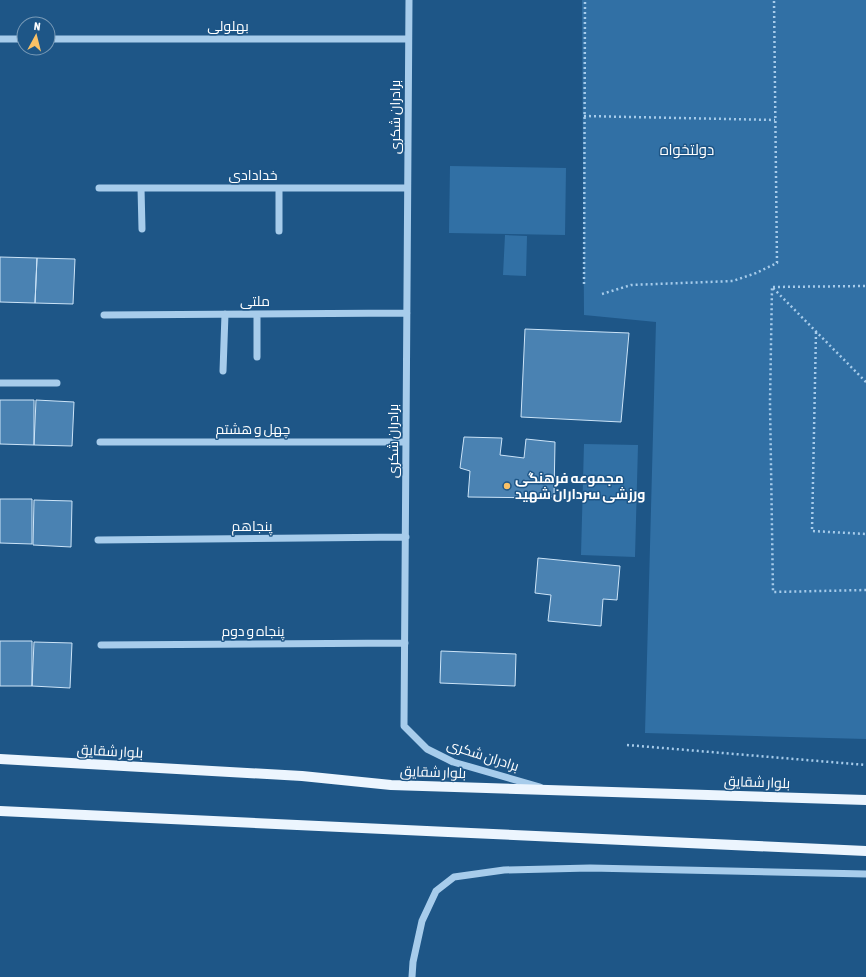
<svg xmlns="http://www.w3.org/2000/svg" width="866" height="977" font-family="'Asap Condensed',Cairo,sans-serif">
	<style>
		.green { fill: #3170a5 }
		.building { fill: #4a82b2; stroke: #cce4f8 }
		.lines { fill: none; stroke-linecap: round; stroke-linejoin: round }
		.path { stroke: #a7cceb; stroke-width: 2.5; stroke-dasharray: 2 3; stroke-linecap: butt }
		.minor { stroke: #a7cceb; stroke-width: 7 }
		.major { stroke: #ecf5fe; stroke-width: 10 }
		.poi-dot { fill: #fac166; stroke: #1e5687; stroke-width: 1.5 }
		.labels { text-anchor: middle; stroke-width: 3; stroke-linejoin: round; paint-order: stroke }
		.street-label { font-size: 14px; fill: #fff; stroke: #1e5687 }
		.poi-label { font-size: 14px; font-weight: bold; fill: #fff; stroke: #1e5687; text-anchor: start }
		.neighbourhood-label { font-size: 15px; fill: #fff; stroke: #1e5687 }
	</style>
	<rect width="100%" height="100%" fill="#1e5687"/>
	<path class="green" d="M582,0H866V739L645,733L656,322L584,315Z
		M450,166L566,168L565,235L449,233Z
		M505,235L527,236L526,276L503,275Z
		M584,444L638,445L635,557L581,555Z"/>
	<path class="building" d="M0,257L37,258L35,303L0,302Z
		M37,258L75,259L73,304L35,303Z
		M525,329L629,333L621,422L521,417Z
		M0,400H34V445L0,444Z
		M36,400L74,402L72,446L34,445Z
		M464,437L502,438L500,455L524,458L526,439L555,442L554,496L548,498L468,497L470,471L460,468Z
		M0,499H32V544L0,543Z
		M34,500L72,501L71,547L33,545Z
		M538,558L620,566L617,600L603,599L601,626L548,621L551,595L535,593Z
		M0,641H32V686H0Z
		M34,642L72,643L70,688L32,686Z
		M441,651L516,654L515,686L440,683Z"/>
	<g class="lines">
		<path class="path" d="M584,116L775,120
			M584,284L585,0
			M773,287L866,286
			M602,294L631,285L733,281L756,273L777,263L774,0
			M816,332L812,531L866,534
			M866,382L772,287L770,403L773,592L866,590
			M627,745L866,765"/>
		<path class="minor" d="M409,0L404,726L427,749L453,762L540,787
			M0,39H24
			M48,39H408
			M99,188H407
			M141,188L142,229
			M279,231V188
			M257,314V357
			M104,315L407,313
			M223,371L225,314
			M0,383H57
			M100,442H406
			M98,540L406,537
			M101,645L405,643
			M412,977L413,962L422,921L436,891L454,877L504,870L590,868L866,874"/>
		<path class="major" d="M0,759L302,776L391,785L866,800
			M0,811C289,825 577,838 866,851"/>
	</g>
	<circle class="poi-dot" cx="507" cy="486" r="4"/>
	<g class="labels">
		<g class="street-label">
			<text x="228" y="31">بهلولی</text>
			<text transform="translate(395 117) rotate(-90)" y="5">برادران شکری</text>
			<text x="253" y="180">خدادادی</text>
			<text x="255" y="306">ملتی</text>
			<text x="253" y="434">چهل و هشتم</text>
			<text transform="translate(393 441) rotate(-90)" y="5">برادران شکری</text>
			<text x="252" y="531">پنجاهم</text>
			<text x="253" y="636">پنجاه و دوم</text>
			<text transform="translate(110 751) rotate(3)" y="5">بلوار شقایق</text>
			<text transform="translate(483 755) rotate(18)" y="5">برادران شکری</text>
			<text transform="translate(433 772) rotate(2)" y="5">بلوار شقایق</text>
			<text transform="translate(757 782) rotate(2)" y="5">بلوار شقایق</text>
		</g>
		<g class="poi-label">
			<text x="515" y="483">مجموعه فرهنگی<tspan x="515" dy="16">ورزشی سرداران شهید</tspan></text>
		</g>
		<g class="neighbourhood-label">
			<text x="687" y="155">دولتخواه</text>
		</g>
	</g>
	<g transform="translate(36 36) rotate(7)"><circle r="19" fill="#1e5687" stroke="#789ab7"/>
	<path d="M0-3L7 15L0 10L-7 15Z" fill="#fac166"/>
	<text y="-6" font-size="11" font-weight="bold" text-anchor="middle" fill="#ffffff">N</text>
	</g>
</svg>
